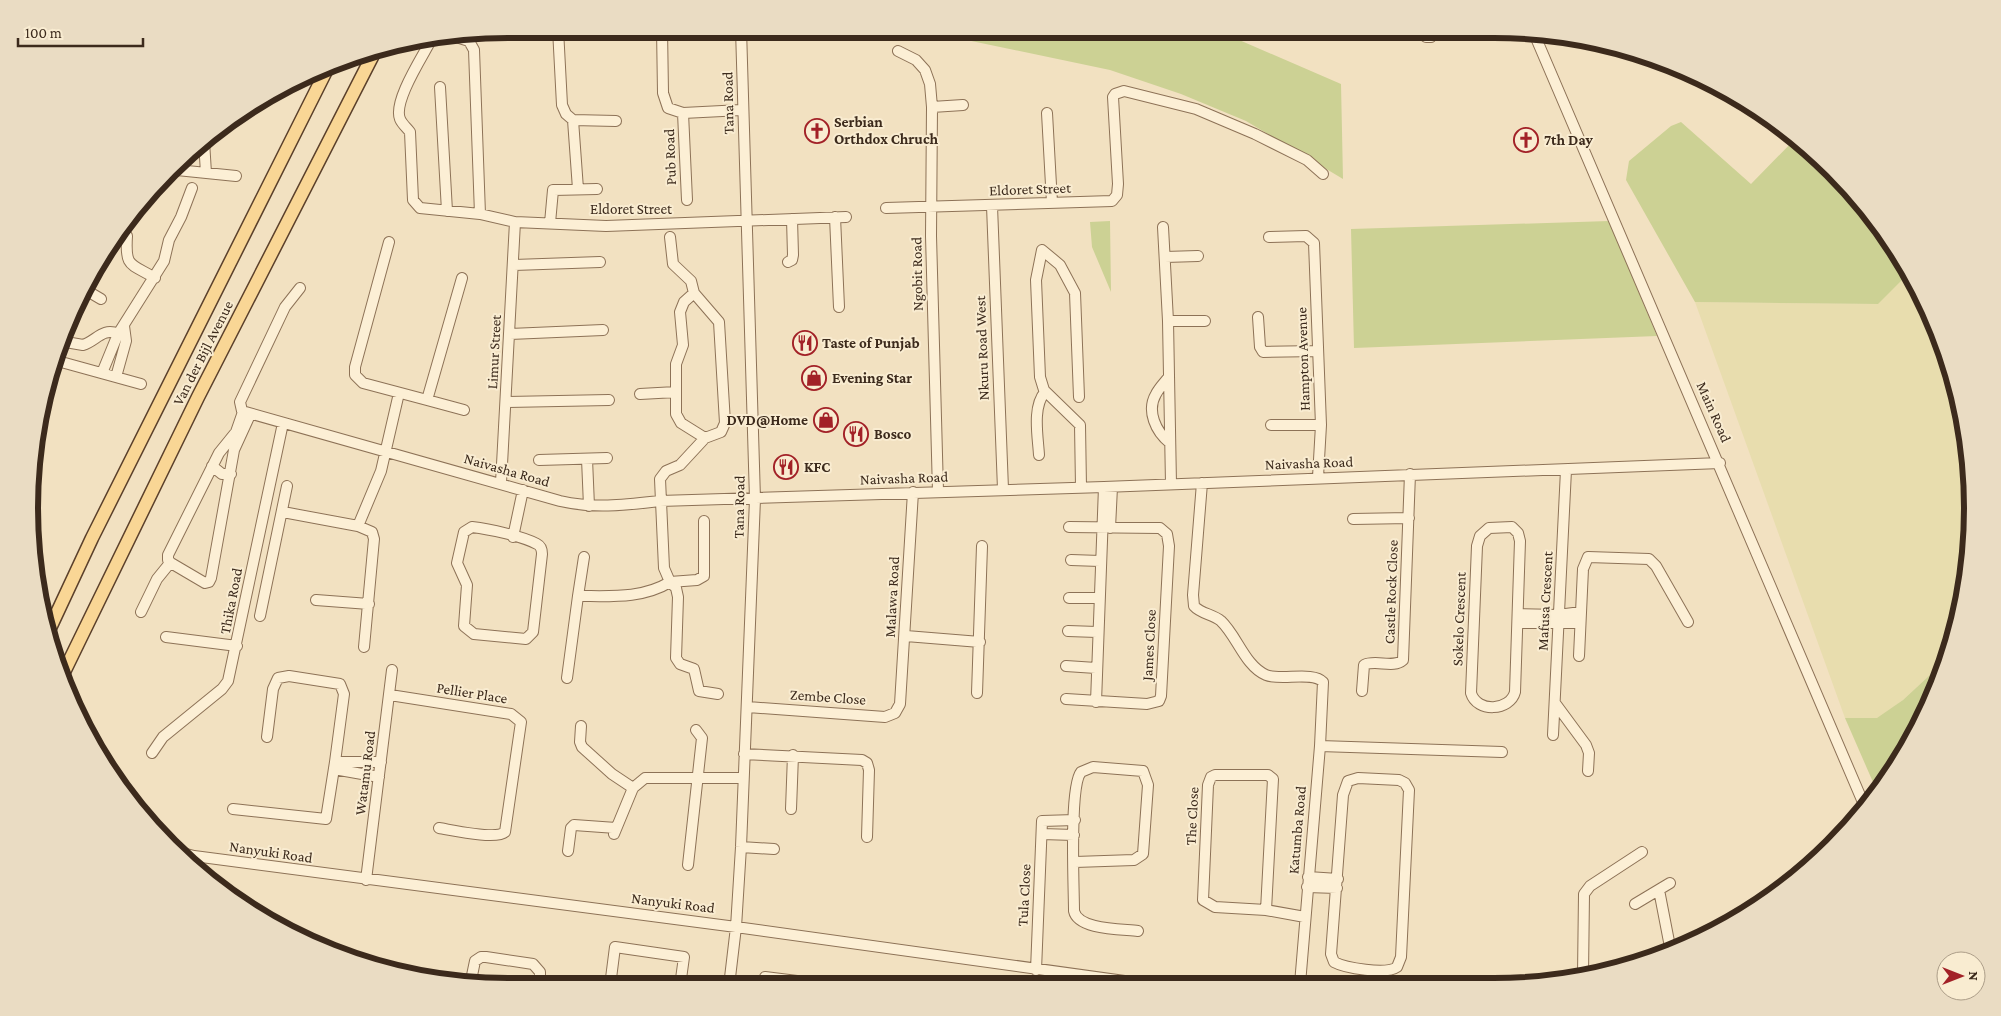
<svg xmlns="http://www.w3.org/2000/svg" width="2001" height="1016" font-family="'Crimson Pro',serif">
	<style>
		.farmland { fill: #e8ddae }
		.green { fill: #ccd194 }
		.lines { fill: none; stroke-linecap: round; stroke-linejoin: round }
		.minor-casing { stroke: #8d7257; stroke-width: 12 }
		.major-casing { stroke: #5b402b; stroke-width: 15 }
		.minor { stroke: #fcefd5; stroke-width: 10 }
		.major { stroke: #f9d695; stroke-width: 12 }
		.labels { text-anchor: middle; stroke-width: 4; stroke-linejoin: round; paint-order: stroke }
		.street-label { font-size: 15px; fill: #3c2a1c; stroke: #f9ecd1 }
		.poi-label { font-size: 15px; font-weight: bold; fill: #3c2a1c; stroke: #f9ecd1; text-anchor: start }
		.rim { fill: none; stroke: #3c2a1c; stroke-width: 6 }
	</style>
	<rect width="100%" height="100%" fill="#f2e1c1"/>
	<path class="farmland" d="M1910,272L1947,354L1968,445L1971,539L1956,632L1945,661L1903,700L1877,719L1845,718L1695,302L1877,304Z"/>
	<path class="green" d="M914,29H1220L1230,36L1341,84L1343,179L1246,121L1181,94L1110,70Z
		M1681,122L1751,184L1796,138L1853,192L1910,272L1878,304L1695,302L1626,180L1629,161L1671,126Z
		M1110,221L1111,292L1092,247L1090,222Z
		M1609,221L1657,336L1354,348L1351,229Z
		M1945,661L1923,720L1876,789L1845,718H1877L1903,700Z"/>
	<g class="lines">
		<defs>
			<path id="minor" d="M558,29L562,105L566,114L573,120L578,189
				M662,29L663,93L668,108L683,113L742,110
				M1418,30L1426,37H1431L1434,30
				M1533,31L1865,807
				M456,37L469,41L474,50L480,214
				M430,42C421,59 393,102 400,119C402,124 407,128 410,132L413,200L420,208L480,214L515,222L606,226L846,217
				M898,51L916,60L925,70L930,84L932,107L931,236L938,491
				M440,87L447,211
				M932,107L963,105
				M683,113L687,200
				M1047,113L1052,203
				M573,120L616,121
				M204,141L206,173
				M177,170L236,176
				M992,206L1003,489
				M886,208L1112,201L1117,195L1118,184L1113,97L1115,94L1124,91L1196,109L1255,134L1307,160L1323,174
				M835,217L839,307
				M550,223L553,190L597,189
				M1163,227L1168,321L1171,484
				M121,229L127,236C125,268 130,263 155,278
				M670,237L673,264L691,281L694,293L684,302L680,312L683,345L676,364V414L681,423L705,438
				M1269,237L1306,236L1314,243L1321,425L1318,477
				M389,242L355,367V375L363,383L427,400L462,278
				M1165,257L1198,256
				M788,262L792,260L793,255L792,219
				M514,265L600,262
				M300,288L285,307L240,402L242,411L560,501C595,509 625,505 660,501L1104,487L1720,463
				M84,289L101,299
				M694,293L719,322L725,423L721,432L705,438L680,465L666,471L660,479L664,568L670,582L697,580L704,576V521
				M1258,317L1260,347L1263,352L1318,351
				M1168,321H1205
				M510,334L603,330
				M60,341L83,345C96,341 103,327 118,334
				M54,360L141,384
				M102,373L118,334L164,261L169,240L181,217L192,188
				M116,377L126,341L124,326
				M1168,378C1164,383 1159,388 1156,394C1146,411 1156,432 1170,443
				M640,394L676,392
				M1079,397L1075,293L1060,265L1042,250L1036,280L1040,377L1044,390L1080,425L1081,487
				M427,400L464,410
				M506,402L609,400
				M243,412L236,432L219,453L168,555V560L171,563L205,583L209,582L211,578L234,450L250,415
				M1271,425H1321
				M1039,455C1038,437 1032,407 1045,392
				M587,459L589,506
				M539,460L607,458
				M212,466L222,474H231
				M501,483L515,222
				M1202,483L1193,595L1194,606C1201,614 1213,614 1221,621C1237,636 1245,666 1266,675C1280,681 1313,671 1323,682L1320,746L1300,984
				M283,512L358,526L372,532L374,539L364,647
				M1353,519L1409,518
				M358,526L381,471L399,393
				M472,527C489,529 522,536 537,544C541,546 542,550 542,554L533,632L526,639L474,634L464,626L467,585L457,563L464,532Z
				M1512,527L1518,533L1520,541L1515,692C1510,711 1477,713 1471,693L1477,546L1480,536L1489,528Z
				M1110,528L1112,487
				M513,537L523,490
				M1071,560L1100,561
				M578,596L584,557
				M1069,598H1099
				M316,600L369,604
				M141,612L157,579L170,563
				M1518,614L1558,615L1581,612
				M260,616L287,486
				M1518,623H1580
				M1068,631L1097,632
				M906,636L980,642
				M166,637L237,646
				M1579,656L1583,569L1588,557L1649,559L1656,566L1688,622
				M1066,666L1096,668
				M567,678L578,596C610,596 642,599 670,582L676,588L678,597L676,658L680,664L694,669L699,691L718,694
				M1362,691L1364,665C1376,659 1393,669 1403,660L1410,474
				M977,693L982,546
				M390,695L511,714L521,722L505,832C496,840 452,830 439,828
				M1066,699L1147,704L1159,701L1161,696L1169,546L1167,534L1160,528L1069,527
				M1096,702L1104,487
				M1555,703L1586,745L1589,753L1588,771
				M748,707L885,717L895,713L900,704L913,492
				M581,726L580,742L582,747L612,774L633,788
				M1553,735L1566,470
				M267,737L273,689L278,678L289,676L340,684L344,694L335,762
				M1320,746L1502,752
				M152,753L163,737L222,689L228,681L283,423
				M744,754L862,760L867,763L869,770L867,837
				M334,769L379,777
				M1358,778L1399,780L1405,783L1409,790L1401,957L1397,967C1386,975 1345,968 1334,962L1331,954L1343,795L1348,781Z
				M233,809L326,819L335,762H381
				M791,809L793,755
				M614,834L633,788L645,778H743
				M1042,834L1074,835
				M741,847L774,849
				M175,851L194,856L736,927L1146,984
				M568,851L571,828L574,825L616,828
				M1075,862L1134,860L1143,854L1148,785L1143,771L1093,767L1081,772C1069,787 1074,887 1074,911C1078,930 1122,929 1138,931
				M688,865L702,738L696,730
				M1308,877L1338,879
				M366,880L392,670
				M1307,887L1337,888
				M1659,890L1671,952
				M1635,904L1670,883
				M1266,910L1273,779L1268,775H1215L1211,777L1208,785L1203,900L1215,907L1266,910L1305,917
				M1036,970L1042,821L1075,820
				M1596,972L1583,974L1584,894L1590,886L1642,852
				M765,977L829,985
				M470,985L475,961L481,957H486L533,964L540,972V986
				M610,986L615,947L684,957L680,986
				M729,986L736,927L741,847L755,499L741,29"/>
			<path id="major" d="M50,628L92,538L327,69
				M64,672L198,397L375,51"/>
		</defs>
		<use href="#minor" class="minor-casing"/>
		<use href="#major" class="major-casing"/>
		<use href="#minor" class="minor"/>
		<use href="#major" class="major"/>
	</g>
	<defs>
		<symbol id="church-ring" viewBox="-11 -11 22 22"><circle r="9.5" fill="#f9ecd1" stroke="#a22127" stroke-width="1.5"/><path d="M-1.2-6h2.4v3.5h3.3v2.4h-3.3V6h-2.4V-.1h-3.3v-2.4h3.3Z" fill="#a22127"/></symbol>
		<symbol id="restaurant-ring" viewBox="-11 -11 22 22"><circle r="9.5" fill="#f9ecd1" stroke="#a22127" stroke-width="1.5"/><path d="M-5-6h1v4h1v-4h1v4h1v-4h1v5L-1.5 .5V6h-2V.5L-5-1ZM5-6V6H3V1.5H1.5Q1.5-4 5-6Z" fill="#a22127"/></symbol>
		<symbol id="shop-ring" viewBox="-11 -11 22 22"><circle r="9.5" fill="#f9ecd1" stroke="#a22127" stroke-width="1.5"/><path d="M-5-2.5h2.3a2.7 3.5 0 0 1 5.4 0H5L5.5 6h-11ZM-1.5-2.5h3a1.5 2.3 0 0 0-3 0Z" fill="#a22127"/></symbol>
	</defs>
	<g fill-rule="evenodd">
		<use href="#church-ring" x="803" y="117" width="28" height="28"/>
		<use href="#church-ring" x="1512" y="126" width="28" height="28"/>
		<use href="#restaurant-ring" x="791" y="329" width="28" height="28"/>
		<use href="#shop-ring" x="800" y="364" width="28" height="28"/>
		<use href="#shop-ring" x="812" y="406" width="28" height="28"/>
		<use href="#restaurant-ring" x="842" y="420" width="28" height="28"/>
		<use href="#restaurant-ring" x="772" y="453" width="28" height="28"/>
	</g>
	<g class="labels">
		<g class="street-label">
			<text transform="translate(728 103) rotate(-91)" y="5">Tana Road</text>
			<text transform="translate(670 157) rotate(-92)" y="5">Pub Road</text>
			<text transform="translate(1030 189) rotate(-2)" y="5">Eldoret Street</text>
			<text x="631" y="214">Eldoret Street</text>
			<text transform="translate(917 274) rotate(-91)" y="5">Ngobit Road</text>
			<text transform="translate(982 348) rotate(-92)" y="5">Nkuru Road West</text>
			<text transform="translate(494 352) rotate(-87)" y="5">Limur Street</text>
			<text transform="translate(203 353) rotate(-63)" y="5">Van der Bijl Avenue</text>
			<text transform="translate(1303 359) rotate(-92)" y="5">Hampton Avenue</text>
			<text transform="translate(1714 412) rotate(66)" y="5">Main Road</text>
			<text transform="translate(1309 463) rotate(-2)" y="5">Naivasha Road</text>
			<text transform="translate(507 470) rotate(16)" y="5">Naivasha Road</text>
			<text transform="translate(904 478) rotate(-2)" y="5">Naivasha Road</text>
			<text transform="translate(739 507) rotate(-89)" y="5">Tana Road</text>
			<text transform="translate(1391 592) rotate(-88)" y="5">Castle Rock Close</text>
			<text transform="translate(892 597) rotate(-87)" y="5">Malawa Road</text>
			<text transform="translate(231 601) rotate(-79)" y="5">Thika Road</text>
			<text transform="translate(1545 601) rotate(-87)" y="5">Mafusa Crescent</text>
			<text transform="translate(1459 619) rotate(-88)" y="5">Sokelo Crescent</text>
			<text transform="translate(1149 645) rotate(-87)" y="5">James Close</text>
			<text transform="translate(472 693) rotate(9)" y="5">Pellier Place</text>
			<text transform="translate(828 697) rotate(4)" y="5">Zembe Close</text>
			<text transform="translate(365 773) rotate(-83)" y="5">Watamu Road</text>
			<text transform="translate(1192 816) rotate(-87)" y="5">The Close</text>
			<text transform="translate(1297 830) rotate(-85)" y="5">Katumba Road</text>
			<text transform="translate(271 852) rotate(8)" y="5">Nanyuki Road</text>
			<text transform="translate(1024 895) rotate(-87)" y="5">Tula Close</text>
			<text transform="translate(673 903) rotate(7)" y="5">Nanyuki Road</text>
		</g>
		<g class="poi-label">
			<text x="834" y="127">Serbian<tspan x="834" dy="17">Orthdox Chruch</tspan></text>
			<text x="1544" y="145">7th Day</text>
			<text x="822" y="348">Taste of Punjab</text>
			<text x="832" y="383">Evening Star</text>
			<text x="808" y="425" text-anchor="end">DVD@Home</text>
			<text x="874" y="439">Bosco</text>
			<text x="804" y="472">KFC</text>
		</g>
	</g>
	<path d="M0 0H2001V1016H0ZM508 38H1494A470 470 0 0 1 1964 508V508A470 470 0 0 1 1494 978H508A470 470 0 0 1 38 508V508A470 470 0 0 1 508 38Z" fill="#eadcc3" fill-rule="evenodd"/>
	<path class="rim" d="M508 38H1494A470 470 0 0 1 1964 508V508A470 470 0 0 1 1494 978H508A470 470 0 0 1 38 508V508A470 470 0 0 1 508 38Z"/>
	<g transform="translate(1961 976) rotate(90)"><circle r="24" fill="#f9ecd1" stroke="#ad9e89"/>
	<path d="M0-4L9 19L0 12L-9 19Z" fill="#a22127"/>
	<text y="-8" font-size="14" font-weight="bold" text-anchor="middle" fill="#3c2a1c">N</text>
	</g>
	<path d="M18 38v8h125v-8" fill="none" stroke="#3c2a1c" stroke-width="2.5"/>
	<text x="25" y="38" font-size="15" fill="#3c2a1c" stroke="#f9ecd1" stroke-width="4" paint-order="stroke">100 m</text>
</svg>
